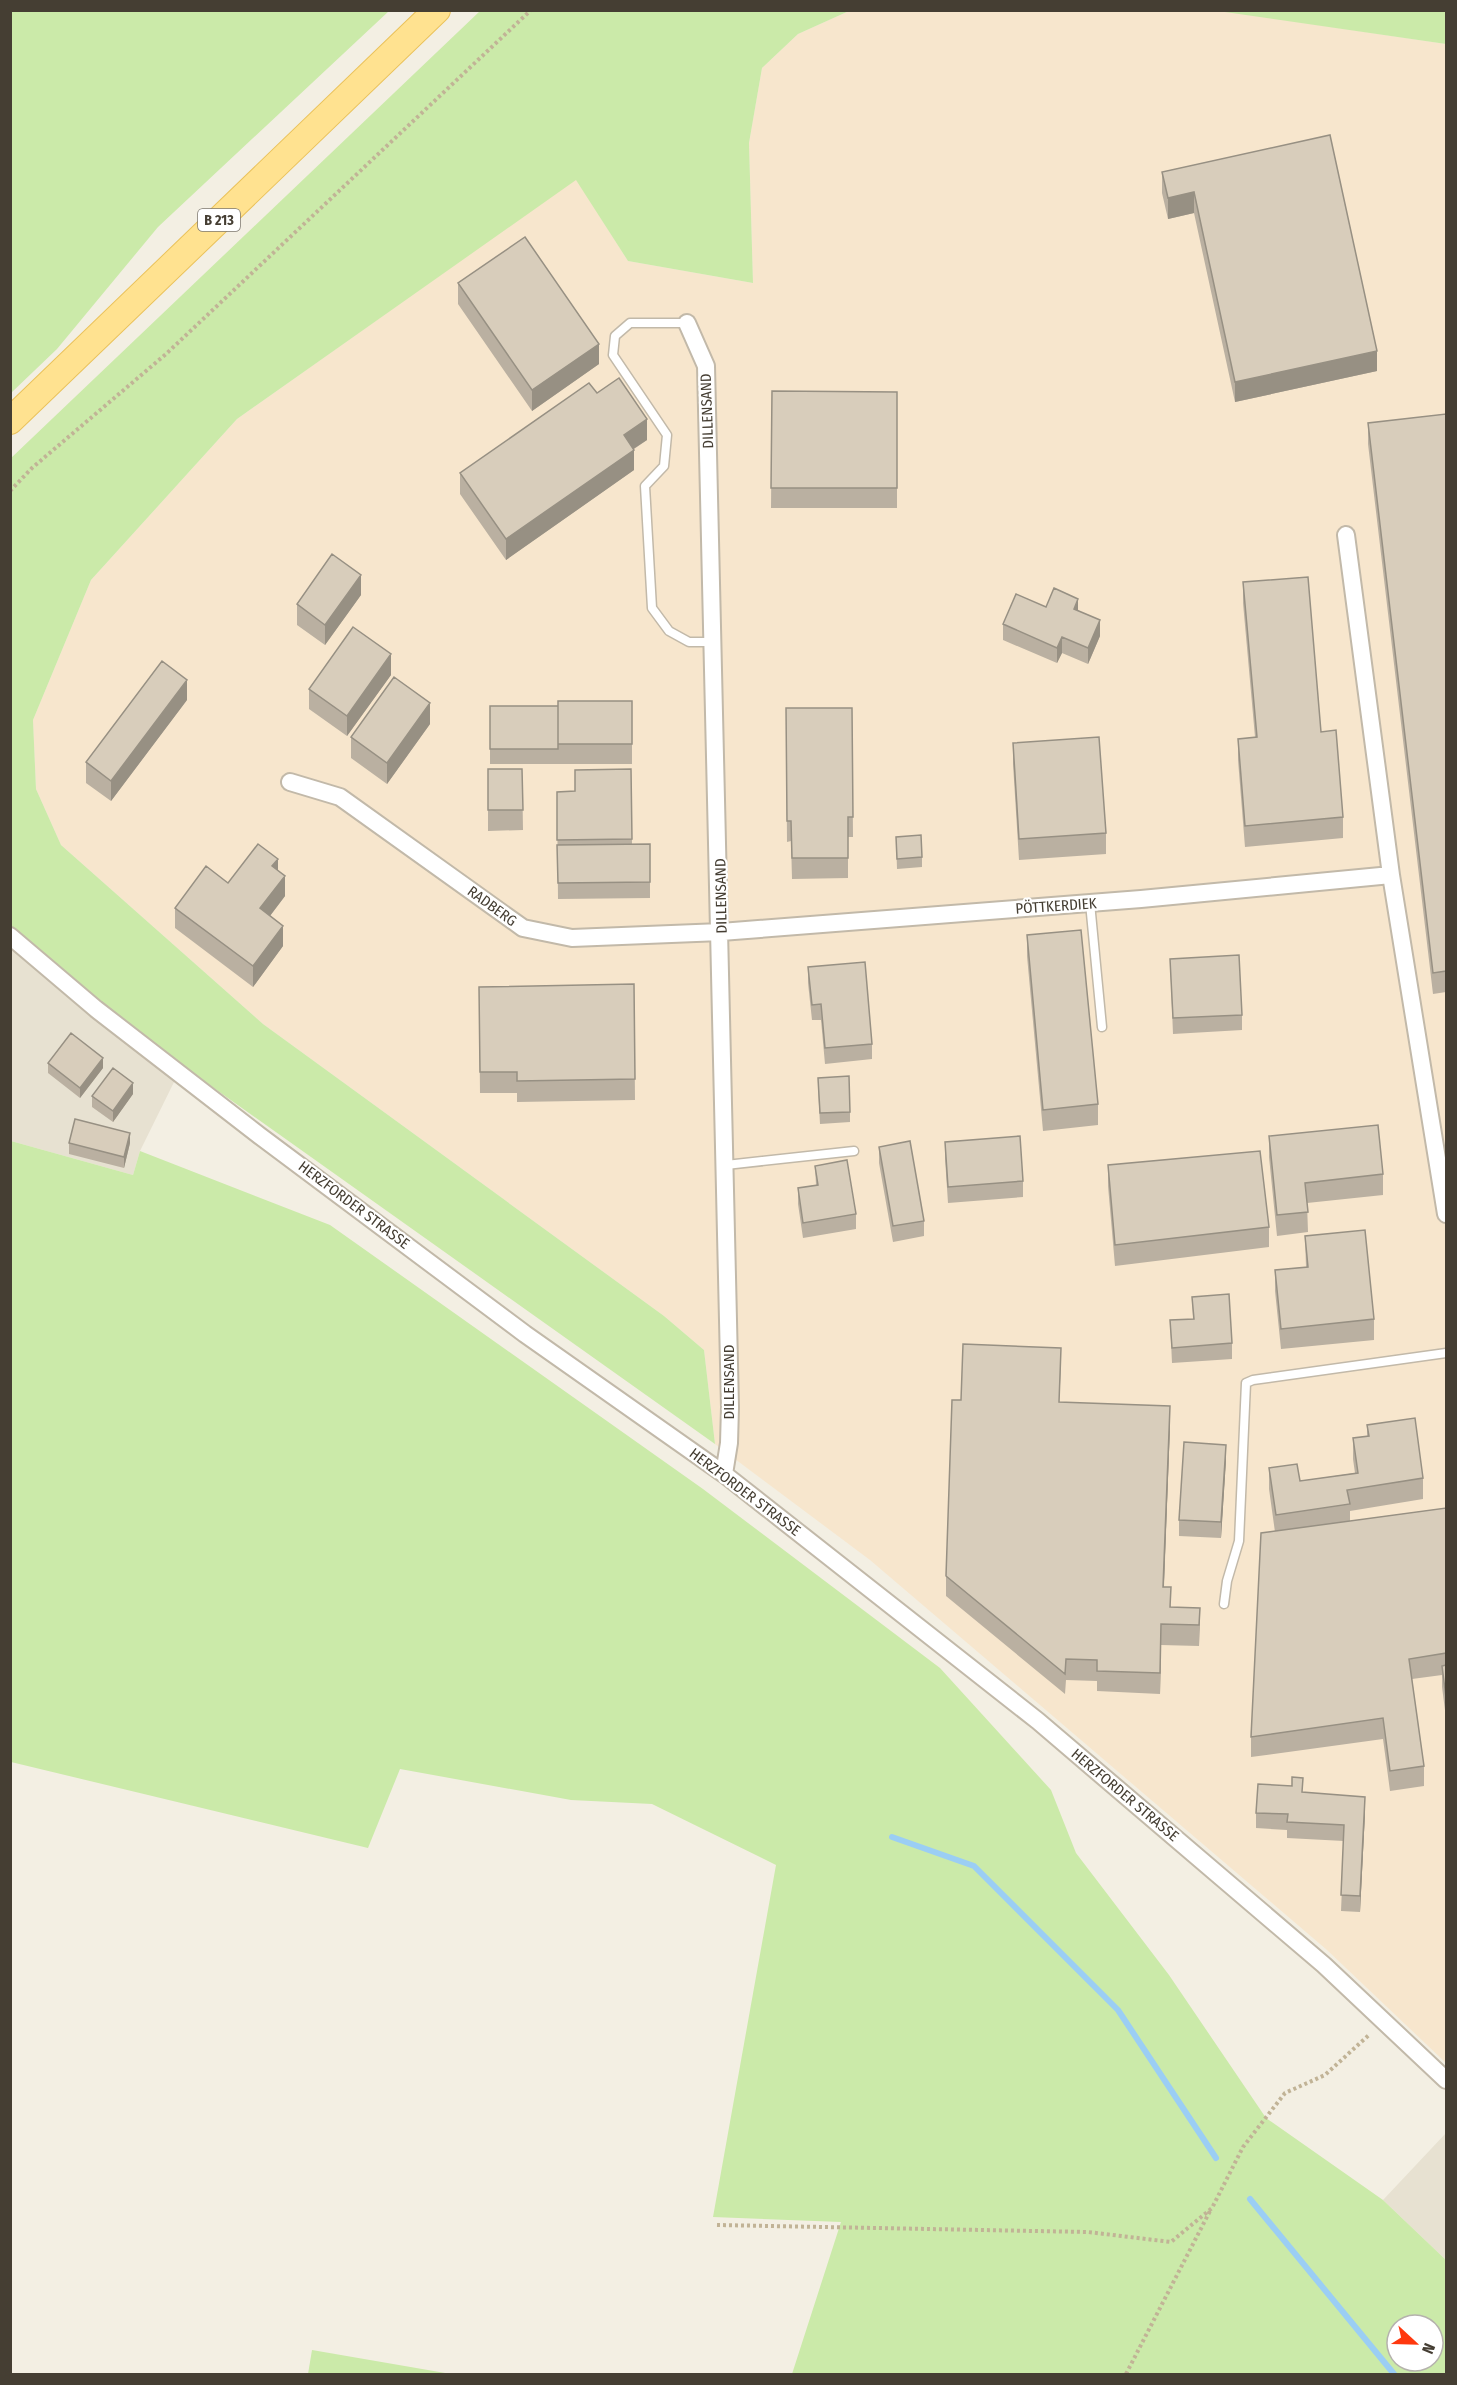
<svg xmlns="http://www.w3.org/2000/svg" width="1457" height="2385" font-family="'Fira Sans Condensed',sans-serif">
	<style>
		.residential { fill: #e7e1d1 }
		.commercial { fill: #f7e6cd }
		.green { fill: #cbeaa9; fill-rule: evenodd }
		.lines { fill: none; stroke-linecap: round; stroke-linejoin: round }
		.stream { stroke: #9bcef4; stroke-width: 6 }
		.lane-casing { stroke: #c2b9a9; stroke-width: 11 }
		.street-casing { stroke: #c2b9a9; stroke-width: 20 }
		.primary-casing { stroke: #eac25b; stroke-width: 28 }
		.path { stroke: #c1b396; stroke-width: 4; stroke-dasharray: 3 3; stroke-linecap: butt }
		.lane { stroke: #fff; stroke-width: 8 }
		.street { stroke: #fff; stroke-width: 16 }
		.primary { stroke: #ffe290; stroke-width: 26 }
		.wall { fill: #bab0a1 }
		.shaded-wall { fill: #979083 }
		.building { fill: #d8cdbb; stroke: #979083; stroke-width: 1.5 }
		.labels { text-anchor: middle; stroke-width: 4.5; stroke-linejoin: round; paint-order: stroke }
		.shield { fill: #fff; stroke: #7d7870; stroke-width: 1.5 }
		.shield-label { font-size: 14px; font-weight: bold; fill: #453e33 }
		.street-label { font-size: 15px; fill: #453e33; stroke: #fff }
	</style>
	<rect width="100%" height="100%" fill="#f3efe3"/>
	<path class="residential" d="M10,944L177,1076L140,1151L133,1175L11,1141Z
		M1446,2133V2260L1383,2200Z"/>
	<path class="commercial" d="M1218,10L1446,44V2063L1327,1950L870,1560L715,1444L704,1350L664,1316L263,1024L61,845L36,789L33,720L91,580L237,419L576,179L628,261L753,283L749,143L762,68L798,34L849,11Z"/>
	<path class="green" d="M11,10L389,11L158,227L57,349L11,393Z
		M480,11H849L798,34L762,68L749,143L753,283L628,261L576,180L237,419L91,580L33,720L36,789L61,845L263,1024L664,1316L704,1350L715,1444L11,944L10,459Z
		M1218,11H1446V44Z
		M11,1141L133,1175L140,1151L330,1225L703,1489L940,1668L1051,1790L1076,1853L1169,1975L1266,2118L1383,2200L1446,2260V2374H792L841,2222L713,2217L776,1865L652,1804L571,1800L400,1769L368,1848L11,1762ZM1397,2325H1433V2361H1397Z
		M312,2350L451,2374H308Z"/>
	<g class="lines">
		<path class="stream" d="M892,1837L974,1866L1118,2010L1216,2158
			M1250,2199L1394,2374"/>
		<defs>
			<path id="lane" d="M687,323H630L615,336L613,355L667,435L664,466L645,486L652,608L669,631L689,642H714
				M1090,903L1102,1027
				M726,1165L854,1151
				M1224,1604L1227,1581L1239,1541L1246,1383L1253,1380L1446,1353"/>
			<path id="street" d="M687,323L706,366L730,1407L729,1443L724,1474
				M1346,535L1391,875
				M290,782L340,797L523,928L572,938L721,932L1141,899L1391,875L1446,1214
				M10,936L96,1009L260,1136L525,1334L724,1474L1038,1721L1324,1965L1446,2080"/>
			<path id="primary" d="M10,421L437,10"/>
		</defs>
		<use href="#lane" class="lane-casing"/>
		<use href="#street" class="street-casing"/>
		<use href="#primary" class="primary-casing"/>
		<path class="path" d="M10,491L32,468L166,354L531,10
			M717,2225L1088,2232L1171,2242L1212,2208L1243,2147L1285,2093L1325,2075L1370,2034
			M1126,2374L1210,2211"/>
		<use href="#lane" class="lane"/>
		<use href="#street" class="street"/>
		<use href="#primary" class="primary"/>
	</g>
	<path class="wall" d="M1330,135L1377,371L1235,402L1194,213L1168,219L1162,193V172Z
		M458,283L599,364L532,411L458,304Z
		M772,391L897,392V508H771Z
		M597,393L647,440L634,449V470L506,560L460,494V473Z
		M1446,414V992L1433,994L1368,444V423Z
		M1243,582L1321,732L1343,817V838L1245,847L1238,760V739L1255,737L1243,603Z
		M361,595L325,645L297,625V604Z
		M1046,607L1078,610L1100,636L1088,664L1062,653L1057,663L1003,640V624Z
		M391,675L347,736L309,709V689Z
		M187,700L111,801L86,783V762Z
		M632,701V764H490V706H558Z
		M786,708H852L853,837H848V878L792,879L791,841L787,842Z
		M430,724L387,784L351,758V737Z
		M1013,743L1106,833V854L1019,860L1013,764Z
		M488,769H522L523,830L488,831Z
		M631,769L632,844H650V898L558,899L557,792L575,791Z
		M896,837L922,857V867L897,869Z
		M278,870L285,896L270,916L283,946L253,987L175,928V908L228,883Z
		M1027,935L1098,1104V1125L1043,1131L1027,956Z
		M1170,959L1242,1015V1030L1173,1034Z
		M808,967L872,1044V1059L825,1064L821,1020H812L808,983Z
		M634,984L635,1100L517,1102V1093H480L479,987Z
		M48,1063L103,1068L80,1098L48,1073Z
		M818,1088L850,1112V1122L820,1124Z
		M133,1094L113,1122L92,1107V1096Z
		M1269,1136L1383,1174V1195L1307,1203L1308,1232L1277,1236L1269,1157Z
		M945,1142L1023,1181V1197L948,1203L945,1158Z
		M69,1143H130L124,1168L69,1154Z
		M879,1147L924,1221V1236L893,1242L879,1163Z
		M1108,1165L1269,1227V1247L1115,1266L1108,1186Z
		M815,1166L856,1214V1229L803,1238L798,1204V1188L816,1185Z
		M1305,1236L1374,1319V1340L1281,1349L1275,1291V1270L1306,1267Z
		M1192,1297L1232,1343V1359L1172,1363L1170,1320L1193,1319Z
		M1061,1368L1059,1402L1170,1426L1164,1587L1171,1607L1200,1608V1628L1199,1646L1161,1645L1160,1694L1097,1691V1681L1066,1680L1065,1694L946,1596V1576L961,1400Z
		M1367,1425L1423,1478V1499L1350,1511V1521L1446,1508V1718L1442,1687V1675L1412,1679L1424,1766V1786L1390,1791L1383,1739L1251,1757V1737L1275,1532L1269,1489V1468L1300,1481L1355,1473L1353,1459V1438L1367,1436Z
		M1226,1460L1221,1538L1179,1536V1520Z
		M1303,1793L1365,1813L1360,1912L1341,1911L1344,1841L1287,1838V1830L1256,1828V1813Z"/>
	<path class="shaded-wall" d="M1194,192V213L1168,219V198Z
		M599,344V364L532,411V390Z
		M1377,351V371L1235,402V382Z
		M647,419V440L624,455V435Z
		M634,450V470L506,560V539Z
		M361,575V595L325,645V625Z
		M1078,599V614L1074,609Z
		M1100,620V636L1088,664V648Z
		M1062,637V653L1057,663V648Z
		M391,654V675L347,736V716Z
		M187,680V700L111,801V781Z
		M430,703V724L387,784V763Z
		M278,859V879L272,866Z
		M285,876V896L260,929V908Z
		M283,926V946L253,987V966Z
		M103,1058V1068L80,1098V1088Z
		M133,1083V1094L113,1122V1111Z
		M130,1133V1143L124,1168V1157Z
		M1170,1406V1426L1163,1608V1587Z
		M1226,1445V1460L1221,1538V1522Z
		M1161,1624V1645L1160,1694V1673Z
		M1365,1797V1813L1360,1912V1896Z"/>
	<path class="building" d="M1330,135L1377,351L1235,382L1194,192L1168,198L1162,172Z
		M525,237L599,344L532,390L458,283Z
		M619,378L647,419L624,435L634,450L506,539L460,473L589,383L597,393Z
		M772,391L897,392V488H771Z
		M1446,414V971L1433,973L1368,423Z
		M332,554L361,575L325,625L297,604Z
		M1308,577L1321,732L1336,730L1343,817L1245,826L1238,739L1257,737L1243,582Z
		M1054,588L1078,599L1074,609L1100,620L1088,648L1062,637L1057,648L1003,624L1016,594L1046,607Z
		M353,627L391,654L347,716L309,689Z
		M162,661L187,680L111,781L86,762Z
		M394,677L430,703L387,763L351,737Z
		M558,701H632V744H558Z
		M490,706H558V749H490Z
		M786,708H852L853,817H848V858H792L791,821H787Z
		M1099,737L1106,833L1019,839L1013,743Z
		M488,769H522L523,810H488Z
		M631,769L632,839L557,840V792L575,791V770Z
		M921,835L922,857L897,859L896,837Z
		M258,844L278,859L272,866L285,876L260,908L283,926L253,966L175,908L206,866L228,883Z
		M650,844V882L558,883L557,845Z
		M1081,930L1098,1104L1043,1110L1027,935Z
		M1239,955L1242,1015L1173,1018L1170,959Z
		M865,962L872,1044L825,1048L821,1004L812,1005L808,967Z
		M634,984L635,1079L517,1081V1072H480L479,987Z
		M71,1033L103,1058L80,1088L48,1063Z
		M113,1068L133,1083L113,1111L92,1096Z
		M849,1076L850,1112L820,1113L818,1078Z
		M75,1119L130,1133L124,1157L69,1143Z
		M1378,1125L1383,1174L1305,1183L1308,1212L1277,1215L1269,1136Z
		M1020,1136L1023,1181L948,1187L945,1142Z
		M910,1141L924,1221L893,1226L879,1147Z
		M1260,1151L1269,1227L1115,1245L1108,1165Z
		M847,1160L856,1214L803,1223L798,1188L818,1185L815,1166Z
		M1365,1230L1374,1319L1281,1329L1275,1270L1308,1267L1305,1236Z
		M1229,1294L1232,1343L1172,1348L1170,1320L1194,1319L1192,1297Z
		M963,1344L1061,1348L1059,1402L1170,1406L1163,1587H1171L1170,1607L1200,1608L1199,1625L1161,1624L1160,1673L1097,1671V1660L1066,1659L1065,1674L946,1576L952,1400H961Z
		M1415,1418L1423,1478L1347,1490L1350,1504L1276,1515L1269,1468L1297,1464L1300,1481L1358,1473L1353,1438L1369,1436L1367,1425Z
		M1184,1442L1226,1445L1221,1522L1179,1520Z
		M1446,1508V1653L1409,1659L1424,1766L1390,1771L1383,1718L1251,1737L1261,1533Z
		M1446,1665V1697L1442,1666Z
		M1292,1777L1303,1778L1302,1792L1365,1797L1360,1896L1341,1895L1344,1825L1287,1822L1288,1814L1256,1813L1258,1784L1292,1786Z"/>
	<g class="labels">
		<rect class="shield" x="198" y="209" width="42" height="22" rx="4.5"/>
		<g class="shield-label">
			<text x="219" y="225">B 213</text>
		</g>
		<g class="street-label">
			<text transform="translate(707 411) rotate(-92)" y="5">DILLENSAND</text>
			<text transform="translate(721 896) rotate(-91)" y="5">DILLENSAND</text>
			<text transform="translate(492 906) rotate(36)" y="5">RADBERG</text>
			<text transform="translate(1056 906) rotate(-4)" y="5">PÖTTKERDIEK</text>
			<text transform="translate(354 1205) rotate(37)" y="5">HERZFORDER STRASSE</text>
			<text transform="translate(729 1382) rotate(-90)" y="5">DILLENSAND</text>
			<text transform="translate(745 1492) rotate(37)" y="5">HERZFORDER STRASSE</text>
			<text transform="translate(1125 1795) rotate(40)" y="5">HERZFORDER STRASSE</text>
		</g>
	</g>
	<rect width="1457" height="2385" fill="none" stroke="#453e33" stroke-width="24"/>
	<g transform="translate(1415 2343) rotate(112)"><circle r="28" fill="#ffffff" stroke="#b5b2ad" stroke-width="1.5"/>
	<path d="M0-4.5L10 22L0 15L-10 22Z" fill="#ff380e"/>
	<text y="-9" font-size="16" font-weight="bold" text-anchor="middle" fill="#453e33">N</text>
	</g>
</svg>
